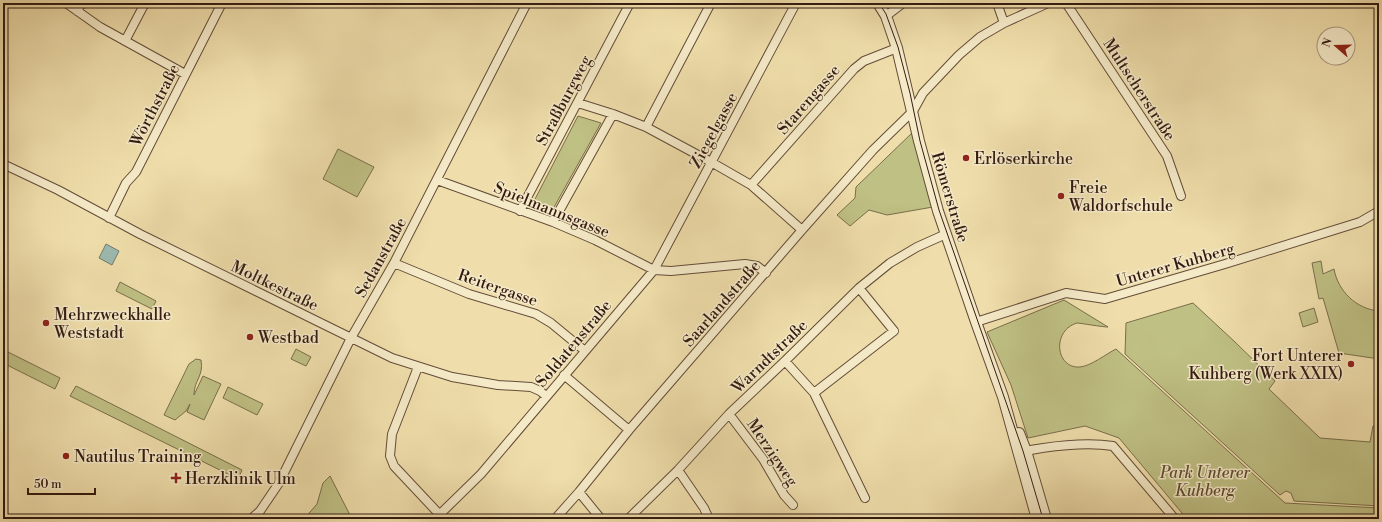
<svg xmlns="http://www.w3.org/2000/svg" width="1382" height="522" font-family="'Libre Bodoni',serif">
	<style>
		.green { fill: #bfc084; stroke: #7a6e4b }
		.water { fill: #9cbbb0; stroke: #727b71 }
		.lines { fill: none; stroke-linecap: round; stroke-linejoin: round }
		.minor-casing { stroke: #634c38; stroke-width: 10 }
		.tertiary-casing { stroke: #634c38; stroke-width: 12 }
		.minor { stroke: #f5eac8; stroke-width: 8 }
		.tertiary { stroke: #f5eac8; stroke-width: 10 }
		.tram { stroke: #341b12; stroke-width: 1 }
		.poi-dot { fill: #8f2418; stroke: #f5eac8; stroke-width: 1.5 }
		.labels { text-anchor: middle; stroke-width: 3; stroke-linejoin: round; paint-order: stroke }
		.street-label { font-size: 16px; fill: #341b12; stroke: #f5eac8 }
		.poi-label { font-size: 16px; fill: #341b12; stroke: #f5eac8; text-anchor: start }
		.park-label { font-size: 16px; font-style: italic; fill: #5e4d34; stroke: #f5eac8 }
	</style>
	<rect width="100%" height="100%" fill="#efdeab"/>
	<filter id="stains"><feTurbulence type="fractalNoise" baseFrequency=".005" numOctaves="4"/><feColorMatrix values="0 0 0 0 .2 0 0 0 0 .09 0 0 0 0 .02 0 0 0 .5 -.17"/></filter>
	<radialGradient id="worn" r=".72"><stop offset=".6" stop-color="#630" stop-opacity="0"/><stop offset="1" stop-color="#630" stop-opacity=".3"/></radialGradient>
	<path class="green" d="M578,116L601,123L553,209L533,203Z
		M913,132L933,207L887,215L869,210L850,226L837,215L855,198L856,187Z
		M338,149L374,167L357,197L323,179Z
		M1321,261L1323,274L1334,269C1338,291 1356,309 1379,311V359L1339,353L1323,298L1319,299L1312,263Z
		M120,282L156,301L152,309L116,291Z
		M1064,300L1108,327C1102,327 1080,323 1077,323C1051,331 1056,369 1080,367C1091,366 1106,354 1116,349L1285,503L1379,508V519H1187L1119,438L1085,426L1028,438L1011,385L987,332Z
		M1193,303L1235,342L1275,381L1269,389L1320,438L1370,442L1373,426H1379V506L1294,501L1291,493L1286,491L1280,495L1125,354L1126,323Z
		M1314,308L1318,322L1303,327L1299,313Z
		M296,349L311,357L306,366L291,359Z
		M6,351L60,378L55,389L3,363V356Z
		M196,359L201,360C204,376 194,380 194,395L203,376L221,384L204,420L187,412L190,404L186,411L175,420L164,415L189,364Z
		M76,386L242,470L238,479L70,396Z
		M228,387L263,404L257,415L223,398Z
		M330,476L349,513V519H304L317,504L323,483Z"/>
	<path class="water" d="M106,244L119,251L112,265L99,258Z"/>
	<g class="lines">
		<defs>
			<path id="minor" d="M66,3L100,27L185,74
				M997,3L1004,23
				M1066,3L1167,156L1181,196
				M77,11L82,3
				M886,16L903,3
				M125,41L145,3
				M578,103L613,114L646,127L711,162L751,185L802,230
				M646,127L711,3
				M3,164L58,190L140,234L392,358L452,377L498,385L531,387L540,391L546,396
				M437,180L553,222L595,240L654,270L796,3
				M751,185L854,69L864,61L897,48
				M520,211L630,3
				M109,218L126,183L136,172L222,3
				M553,222L613,114
				M394,263L469,294L536,314L551,323L585,351
				M976,322L1066,293L1105,299L1225,264L1360,222L1379,211
				M785,361L814,393L865,498
				M418,367L392,434L390,456L394,466L440,515
				M564,375L629,430
				M814,393L894,331L859,288
				M729,414L763,459L784,495L793,505
				M1021,452C1048,446 1086,442 1113,446L1175,519
				M678,470L704,508L709,519
				M579,492L601,519
				M251,519L260,511L279,483L351,338L394,263L527,3
				M435,519L481,474L654,270L671,271L745,264L757,266L766,273
				M555,519L579,492L629,430L802,230L873,150L913,111L923,93L959,55L980,37L1004,23L1048,3
				M628,519L678,470L729,414L785,361L859,288L890,263L917,247L946,234"/>
			<path id="tertiary" d="M878,3L886,16L897,48L919,141L938,211L976,322L1003,397L1037,519
				M1019,433L1026,451L1046,519"/>
		</defs>
		<use href="#minor" class="minor-casing"/>
		<use href="#tertiary" class="tertiary-casing"/>
		<use href="#minor" class="minor"/>
		<use href="#tertiary" class="tertiary"/>
		<path class="tram" d="M879,3L886,14L898,47L910,93L920,141L939,210L1023,451L1043,519"/>
	</g>
	<g class="poi-dot">
		<circle cx="966" cy="158" r="4"/>
		<circle cx="1061" cy="196" r="4"/>
		<circle cx="46" cy="323" r="4"/>
		<circle cx="250" cy="337" r="4"/>
		<circle cx="1351" cy="364" r="4"/>
		<circle cx="66" cy="456" r="4"/>
		<path d="M174 472h4v4h4v4h-4v4h-4v-4h-4v-4h4z"/>
	</g>
	<g class="labels">
		<g class="street-label">
			<text transform="translate(1140 89) rotate(57)" y="6">Multscherstraße</text>
			<text transform="translate(808 99) rotate(-49)" y="6">Starengasse</text>
			<text transform="translate(563 100) rotate(-62)" y="6">Straßburgweg</text>
			<text transform="translate(154 105) rotate(-63)" y="6">Wörthstraße</text>
			<text transform="translate(713 130) rotate(-62)" y="6">Ziegelgasse</text>
			<text transform="translate(951 197) rotate(73)" y="6">Römerstraße</text>
			<text transform="translate(552 209) rotate(22)" y="6">Spielmannsgasse</text>
			<text transform="translate(380 257) rotate(-61)" y="6">Sedanstraße</text>
			<text transform="translate(1175 264) rotate(-16)" y="6">Unterer Kuhberg</text>
			<text transform="translate(275 285) rotate(26)" y="6">Moltkestraße</text>
			<text transform="translate(498 287) rotate(19)" y="6">Reitergasse</text>
			<text transform="translate(721 303) rotate(-49)" y="6">Saarlandstraße</text>
			<text transform="translate(573 343) rotate(-50)" y="6">Soldatenstraße</text>
			<text transform="translate(769 356) rotate(-44)" y="6">Warndtstraße</text>
			<text transform="translate(773 452) rotate(56)" y="6">Merzigweg</text>
		</g>
		<g class="poi-label">
			<text x="974" y="164">Erlöserkirche</text>
			<text x="1069" y="193">Freie<tspan x="1069" dy="18">Waldorfschule</tspan></text>
			<text x="54" y="320">Mehrzweckhalle<tspan x="54" dy="18">Weststadt</tspan></text>
			<text x="258" y="343">Westbad</text>
			<text x="1343" y="361" text-anchor="end">Fort Unterer<tspan x="1343" dy="18">Kuhberg (Werk XXIX)</tspan></text>
			<text x="74" y="462">Nautilus Training</text>
			<text x="185" y="484">Herzklinik Ulm</text>
		</g>
		<g class="park-label">
			<text x="1205" y="478">Park Unterer<tspan x="1205" dy="18">Kuhberg</tspan></text>
		</g>
	</g>
	<rect width="1382" height="522" fill="none" stroke="#efdeab" stroke-width="16"/>
	<rect x="4" y="4" width="1374" height="514" fill="none" stroke="#341b12" stroke-width="2"/>
	<rect x="8" y="8" width="1366" height="506" fill="none" stroke="#341b12"/>
	<g transform="translate(1336 46) rotate(290)"><circle r="19" fill="#f5eac8" stroke="#a8977f"/>
	<path d="M0-3L7 15L0 10L-7 15Z" fill="#8f2418"/>
	<text y="-6" font-size="11" font-weight="bold" text-anchor="middle" fill="#341b12">N</text>
	</g>
	<path d="M28 488v6h67v-6" fill="none" stroke="#341b12" stroke-width="2"/>
	<text x="34" y="488" font-size="12" fill="#341b12" stroke="#f5eac8" stroke-width="3" paint-order="stroke">50 m</text>
	<rect width="100%" height="100%" filter="url(#stains)"/>
	<rect width="100%" height="100%" fill="url(#worn)"/>
</svg>
